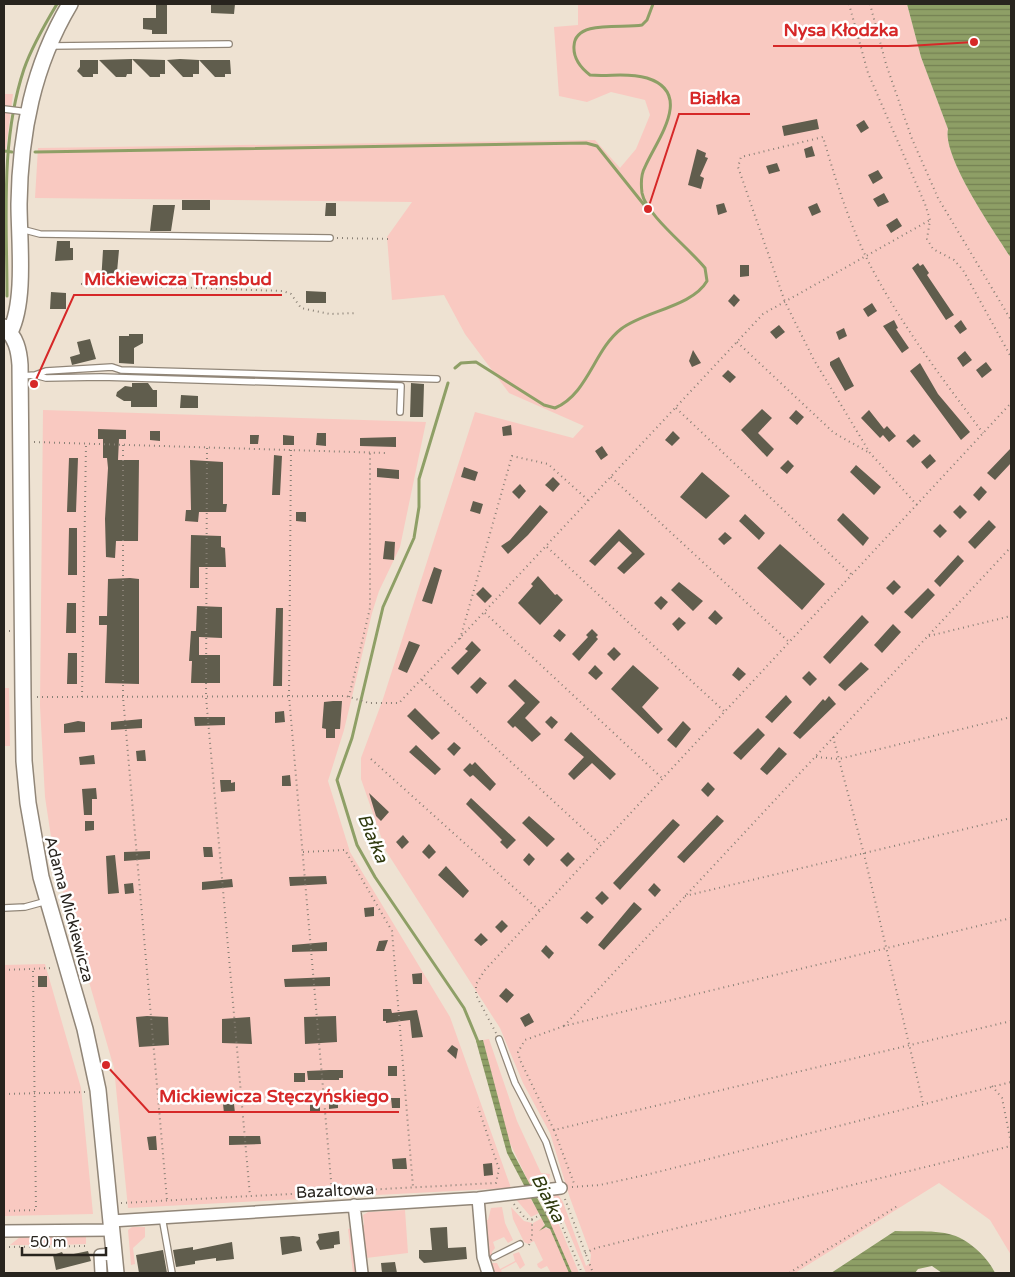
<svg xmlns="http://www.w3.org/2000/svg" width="1015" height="1277" font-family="'Varela Round',sans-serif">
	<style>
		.green { fill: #f9c9c1 }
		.water { fill: url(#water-rules) }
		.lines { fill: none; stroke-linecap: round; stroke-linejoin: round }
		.stream { stroke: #8e9f66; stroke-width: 3 }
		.building { fill: #605d4d }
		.lane-casing { stroke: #918678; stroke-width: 8 }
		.street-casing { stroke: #918678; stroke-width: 14 }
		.secondary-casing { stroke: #918678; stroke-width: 18 }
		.path { stroke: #898176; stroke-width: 2; stroke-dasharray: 1 4; stroke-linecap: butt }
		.lane { stroke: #fff; stroke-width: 5.5 }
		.street { stroke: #fff; stroke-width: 11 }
		.secondary { stroke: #fff; stroke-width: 15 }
		.labels { text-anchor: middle; stroke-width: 5; stroke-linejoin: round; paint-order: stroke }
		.street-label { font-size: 16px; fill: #28241e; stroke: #fff }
		.water-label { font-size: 18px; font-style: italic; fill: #2f3a0e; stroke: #fff }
		.leader { fill: none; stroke: #d62828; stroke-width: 2 }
		.callout-dot { fill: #d62828; stroke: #fff; stroke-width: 2 }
		.callout-label { font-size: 18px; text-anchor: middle; font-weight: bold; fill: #d62828; stroke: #fff; stroke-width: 5; stroke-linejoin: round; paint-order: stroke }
	</style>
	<defs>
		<pattern id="water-rules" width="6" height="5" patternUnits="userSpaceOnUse" patternTransform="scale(1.25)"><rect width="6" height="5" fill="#8e9f66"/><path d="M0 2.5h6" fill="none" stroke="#748153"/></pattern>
	</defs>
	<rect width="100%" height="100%" fill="#eee2d2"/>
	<path class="green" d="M578,4H907L921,57L948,129C942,157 995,233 1011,258V1255L990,1220L939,1183L795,1273H586L552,1192L557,1193L563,1202L586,1266L590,1263L591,1255L570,1198L550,1133L523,1083L500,1028L386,851L361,779V758L383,699L475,412L573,438L584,426L509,393L465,334L444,295L392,300L387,237L412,202L35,198L38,148L595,140L620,168L636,149L650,115L645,100L611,92L587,102L559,96L554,27L578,25Z
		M4,94H13L5,156L4,215Z
		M43,410L426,422L400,547L379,591L372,613L344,730L328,781L350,852L450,1017L511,1188L128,1208L114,1068L65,899L53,850L45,797L40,706Z
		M4,688H9L10,746H4Z
		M45,964L81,1088L93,1214L4,1216V965Z
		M489,1039L517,1121L541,1173L550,1174L548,1186L531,1187L508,1139L483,1040Z
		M529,1196L539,1213L531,1217L514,1197Z
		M502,1207L505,1223L513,1240L508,1243L504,1237L493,1242L495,1248L492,1252V1263H497L500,1269L515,1261L513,1254L519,1252L525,1265L520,1269L516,1262L501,1270L502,1273H493L488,1258L485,1220H488L491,1208Z
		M511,1207L524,1221L532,1223L533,1228V1223L542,1218L545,1228L550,1229L553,1235L569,1273H551L547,1266L541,1269L538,1267L537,1264L543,1260L534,1241L528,1244L524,1242L513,1219Z
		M405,1210L408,1253L366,1258L361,1226L364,1225L363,1215L368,1212Z
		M553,1213L555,1215L579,1273H572L546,1217Z
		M132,1227H145V1237L133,1248L135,1264L131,1265L128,1230Z
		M352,1228L357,1273H353L348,1229Z
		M20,1237H56L57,1239L51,1245H10Z
		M67,1237L86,1236V1244L59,1245Z"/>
	<path class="water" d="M907,4H1011V258C995,233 942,157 948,129L921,57Z
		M483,1040L512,1151L549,1220L572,1273H569L550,1229L546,1227L539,1231L545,1225L507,1153L476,1041Z
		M895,1231C912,1232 932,1230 949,1234C967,1238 988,1257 995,1273H942L932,1266L918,1269L915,1273H831Z"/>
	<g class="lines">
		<path class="stream" d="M4,151L12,152
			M35,152L586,143L597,146L645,206
			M7,296C7,221 0,141 24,69C32,46 45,24 57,4
			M455,368L461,363L476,362L544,405L555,408C588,394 594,350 621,329C644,311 692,307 707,281L705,268C689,248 646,215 642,193C641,185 641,174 645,167C656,141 695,93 647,78C626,72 610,77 590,75C581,68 573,59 574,46C575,19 624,29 642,25L647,20L653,4
			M448,383L419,479V507L414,538L383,607L352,738L337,780L357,845L375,877L464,1008L479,1044"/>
	</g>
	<path class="building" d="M156,4H167V34H152V30L143,29V18H156Z
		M211,4H235L234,14L211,13Z
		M132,59V74H127L126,77H116L99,60Z
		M132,59L165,60V74H160V77H150Z
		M180,59L199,60V74H193V77H183L167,60Z
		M80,60H98V74H93V77H83L77,71L80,67Z
		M199,60H230L231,74H225V77H215Z
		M817,119L819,129L784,136L782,126Z
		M864,120L869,128L861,133L856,125Z
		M812,146L815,156L806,158L804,149Z
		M697,149L706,153L705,157L708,158L700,176L704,178L701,189L688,185Z
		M777,163L780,171L769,174L766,166Z
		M878,170L883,178L873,184L868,175Z
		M884,193L889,202L878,207L873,199Z
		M182,200H210V210H182Z
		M326,203H336V216H325Z
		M724,203L727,212L718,215L716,205Z
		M817,203L821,212L812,216L808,207Z
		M153,205H175L171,231H150Z
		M897,218L902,226L891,233L886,225Z
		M57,241H70V248H73V260L55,261Z
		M103,250H119L116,283H101Z
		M918,263L920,266L923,264L929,273L927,275L954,315L946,320L912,268Z
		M740,265H749V276L740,277Z
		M306,291L326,292V303H306Z
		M51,292L66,293V309H50Z
		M734,294L740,300L734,307L728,301Z
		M872,303L877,311L868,317L863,309Z
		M894,320L898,328L896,329L909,348L902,353L883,326Z
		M961,320L967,329L960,334L954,326Z
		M779,325L785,332L776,339L770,332Z
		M844,328L847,336L839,340L836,332Z
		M129,334H143V343L134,348V364L119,363V336H129Z
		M90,339L96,359L72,365L70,357L80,354L77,342Z
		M693,350L701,363L692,367L689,361Z
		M965,351L972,360L963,367L957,358Z
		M839,357L854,386L845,391L830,365V362Z
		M986,362L992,370L982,378L976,370Z
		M920,363L938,394L970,432L961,440L910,371Z
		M728,370L736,377L730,383L722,376Z
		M132,383H148L153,390H157V407H131V401H124L116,396L117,392L125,386L132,387Z
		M411,383L424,384L423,417H410Z
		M181,395L198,396V408H180Z
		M762,409L772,418L758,433L774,449L767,457L741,430Z
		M796,410L804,417L797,425L789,418Z
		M869,410L884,429L887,426L896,436L889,442L883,435L880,438L861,418Z
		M511,425L512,435L503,436L502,427Z
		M98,429L126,430V439H119L118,460H139L138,541H116L115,558L106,557L105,519L108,468L107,458H103V439H98Z
		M150,431H160V441L150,440Z
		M673,431L680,438L672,446L665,440Z
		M317,433H326V446L316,445Z
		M914,434L921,441L913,448L906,441Z
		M250,435H259L258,444H250Z
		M283,435L294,436V445H283Z
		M396,437V447L360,446V438Z
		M602,446L608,455L601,460L595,451Z
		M1011,448V463L995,480L987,473Z
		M930,454L936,461L927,469L921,462Z
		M274,455L282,456L280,495H272Z
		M69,458H78L76,512H67Z
		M190,460L223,462V504H227L226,512H199L198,522L185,521L186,510H191Z
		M788,460L794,466L787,474L780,468Z
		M856,465L881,487L874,495L850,472Z
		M464,467L478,472L475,481L461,477Z
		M377,468L399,470V479L377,477Z
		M702,472L730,496L706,519L680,497Z
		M553,477L560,484L553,492L545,485Z
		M520,484L526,491L519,499L512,492Z
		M981,486L987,492L979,501L973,495Z
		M473,501L483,504L480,514L470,511Z
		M540,505L548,512L528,535L508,554L501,546L510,540Z
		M960,505L967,512L960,519L953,512Z
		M296,512H306V522L296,521Z
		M843,513L869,538L863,546L837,520Z
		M745,514L765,533L759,540L739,521Z
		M989,520L996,527L975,549L968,542Z
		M940,524L947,531L940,538L933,531Z
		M69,528H77V575H68Z
		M619,529L645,554L624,574L617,568L632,553L619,541L595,566L589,561Z
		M725,532L732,538L724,545L718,539Z
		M191,535L221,536V547L225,548L226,567H199V588H190Z
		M385,541L395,542L394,560L383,559Z
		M780,544L825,584L802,610L757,568Z
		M958,555L964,561L940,587L934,581Z
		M434,567L442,570L432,604L422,601Z
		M538,576L555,595L557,594L563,600L540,625L518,603L533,586L531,584Z
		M130,578L139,579V684L105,683L107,625H99V616H107L108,579Z
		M894,580L901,587L893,595L886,588Z
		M679,582L703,601L693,611L671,590Z
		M483,587L492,596L485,603L476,594Z
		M928,588L935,595L912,619L904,612Z
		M661,596L668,602L661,610L654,603Z
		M67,603H76V633H66Z
		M197,606L222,607V638L199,637V655H220V683H191L192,661H189L191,631H196Z
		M276,608H283L282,686H273Z
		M715,610L723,618L716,625L708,618Z
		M862,615L869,622L830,664L823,657Z
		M679,617L686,623L678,631L672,624Z
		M893,624L901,632L882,653L874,645Z
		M559,629L566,635L560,642L553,636Z
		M592,629L598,635L596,637L598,639L579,661L572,654L588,637L586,635Z
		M409,641L420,645L407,673L398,669Z
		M472,641L481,650L458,675L451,668L468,651L465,649Z
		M614,647L621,654L614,661L607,654Z
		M68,653H77V684H67Z
		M861,662L869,669L845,691L838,685Z
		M595,665L603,673L596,680L588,673Z
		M633,665L659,688L642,707L663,729L658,734L611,689Z
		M738,667L746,674L739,681L732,675Z
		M809,671L817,679L810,686L802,678Z
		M480,677L487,683L477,694L470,687Z
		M515,679L540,702L525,718L541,734L532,742L515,726L513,728L507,722L525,703L508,686Z
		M786,695L792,702L772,723L765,717Z
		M829,696L836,704L800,739L793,733L823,699L825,701Z
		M333,701H342L340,729H335V738H326V729L322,728L324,702Z
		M415,708L440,733L432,740L407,716Z
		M284,711L285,722L275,723V712Z
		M551,716L558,722L552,729L545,722Z
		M194,717H225V725L195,726Z
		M142,719V728L111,730V722Z
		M78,721L85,722V732L64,733V724Z
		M683,721L691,729L676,748L667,740Z
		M758,728L765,735L741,760L733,753Z
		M571,732L616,774L610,780L592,763L574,780L568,774L584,757L564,740Z
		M454,742L461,748L454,756L447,749Z
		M416,745L441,769L435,775L409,752Z
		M779,747L787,754L767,775L760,769Z
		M145,750L146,761H137L136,751Z
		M94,755L95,764L80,765L79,757Z
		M475,762L496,784L490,791L473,775L470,777L463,770L470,763L472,765Z
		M290,775L291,786H282V776Z
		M220,780H231V783L235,782V791L221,792Z
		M708,782L715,789L708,797L701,790Z
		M96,788L97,799H92V815H84L82,789Z
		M369,793L389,812L381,821L376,816Z
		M471,798L516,840L507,849L500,842L502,840L466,804Z
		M717,815L724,821L684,863L677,857Z
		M529,816L555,839L547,847L522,823Z
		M673,819L680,825L620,890L613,883Z
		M85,821H94V830L85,831Z
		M403,835L409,842L402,849L396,842Z
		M429,844L436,852L429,859L422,852Z
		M203,847H212L213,857H204Z
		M150,851V859L124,861V852Z
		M568,852L575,859L567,867L560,860Z
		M529,853L535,859L529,866L523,860Z
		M115,855L119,893L108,894L106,856Z
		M446,866L469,891L463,898L438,875Z
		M326,876L327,884L290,886L289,877Z
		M232,879L233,887L202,890V882Z
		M133,883L134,893L125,894L124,884Z
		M654,883L661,890L655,897L648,890Z
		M602,891L609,898L602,905L595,898Z
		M634,902L642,909L604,950L598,945Z
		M374,907V916L365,917L364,908Z
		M587,911L594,917L587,924L580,918Z
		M502,920L508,926L501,933L495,927Z
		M481,933L488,940L481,946L474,940Z
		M388,940L384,951H376L379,941Z
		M327,942V951L292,952V945Z
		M546,945L554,953L549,959L541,951Z
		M422,973V984H413L412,974Z
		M38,976H47V987H38Z
		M330,977V986L285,987L284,979Z
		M506,988L514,995L507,1003L499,996Z
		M383,1009H391L392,1013L417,1010L423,1037L412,1038L410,1020L386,1023V1021H383Z
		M529,1013L534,1022L525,1027L520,1018Z
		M147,1016L168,1017L169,1045L139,1047L136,1017Z
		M336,1016L337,1042L305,1044L304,1017Z
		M250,1017L252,1044L222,1043V1019Z
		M452,1045L458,1049L456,1059L447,1051Z
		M388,1066H397V1076H388Z
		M329,1070H343V1078H339V1080H308L307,1071Z
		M294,1073H305V1082H294Z
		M391,1098H400V1108H392Z
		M329,1100H338V1108L329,1109Z
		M310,1102H320V1111L310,1112Z
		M223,1104H234L235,1113H224Z
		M156,1136L157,1150H149L147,1137Z
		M229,1136H260L261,1144L229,1145Z
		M406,1158L407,1169H393L392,1159Z
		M492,1163L493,1175L484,1176L483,1164Z
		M447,1227L448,1248L466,1247L467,1259L424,1263L419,1258V1250H432L430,1228Z
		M339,1231L340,1244L334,1245V1248L320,1250L316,1242L319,1239L318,1234Z
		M293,1236L300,1237L302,1251L282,1255L280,1237Z
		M232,1242L234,1259L216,1261V1258L195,1261V1264L176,1267L173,1250L193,1247V1250Z
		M163,1250L167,1273H139L136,1255Z
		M88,1251L91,1261L56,1270L53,1255L62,1252L64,1256Z
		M395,1262L397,1273H382L381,1263Z"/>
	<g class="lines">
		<defs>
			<path id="lane" d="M50,46L229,44
				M4,109L28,112
				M21,229L40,234L330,238
				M35,375L46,378L101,377L401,386L400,412
				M21,376L35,375L46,371L112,367L121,370L437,379
				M4,908L25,907L47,901
				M499,1039L515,1083L546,1142L561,1188
				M162,1217L172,1273
				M494,1257L520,1244"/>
			<path id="street" d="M478,1198L483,1257L488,1273
				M354,1205L362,1273
				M111,1221L478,1198L561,1188
				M4,1231L112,1230
				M101,1273L100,1255L114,1254"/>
			<path id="secondary" d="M4,327C16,337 19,350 20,365L23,697L24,761L28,803L41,877L85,1029L98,1090L116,1273
				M10,332C26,301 19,240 19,204C20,133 33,66 70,4"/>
		</defs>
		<use href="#lane" class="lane-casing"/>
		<use href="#street" class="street-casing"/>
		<use href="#secondary" class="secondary-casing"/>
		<path class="path" d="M849,4L868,73L925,204L930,220L927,239L933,249L954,260L963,270L1011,357
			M870,4L886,64L912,139L938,198L1011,320
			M337,238L390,239
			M81,284L283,291L291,294L301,308L330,314L357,313
			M737,342L834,433L868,452
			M676,408L852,575
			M34,442L385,453
			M123,445V697L167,1200
			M207,448L206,697L250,1196
			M291,450L289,696L332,1192
			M611,477L789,642
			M917,505L870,453L814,360L785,302L738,167L741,157L823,137C835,178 848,220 867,259C899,322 941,377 983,433
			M547,547L725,712
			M485,613L663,779
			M4,631H10
			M929,636L1011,616
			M460,639L512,456L548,464L589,501
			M422,680L601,845
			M37,697L346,696L369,703H399L763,314L930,220
			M82,697L86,444
			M349,697L370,608V453
			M833,737L864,854L923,1103
			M816,757L839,759L1011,717
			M371,759L540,911
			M303,852L345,850L392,931L413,1187
			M685,896L1011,818
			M1011,918L564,1026L525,1040L518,1052L520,1060L554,1130L1011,1021
			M4,970L53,968
			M564,1026L1011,547
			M496,1033L476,995V984L485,970L1011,403
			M992,1086L1002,1098L1011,1143
			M4,1094L86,1092
			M554,1130L575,1186
			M572,1187L600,1185L650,1174L1011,1082
			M565,1199L593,1273
			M551,1200L582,1273
			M121,1203L496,1183L499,1169L478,1107
			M514,1204L525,1218L530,1220L555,1208
			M4,1211L36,1210L33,970
			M529,1245L532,1238V1219
			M4,1247L89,1246
			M585,1253L596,1248L1011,1146
			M789,1273L899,1205"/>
		<use href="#lane" class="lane"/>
		<use href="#street" class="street"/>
		<use href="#secondary" class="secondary"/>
	</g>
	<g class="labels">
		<g class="street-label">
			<text transform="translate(70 909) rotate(75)" y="6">Adama Mickiewicza</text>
			<text transform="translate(335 1190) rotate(-3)" y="6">Bazaltowa</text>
		</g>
		<g class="water-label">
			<text transform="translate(373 838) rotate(67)" y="6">Białka</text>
			<text transform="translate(548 1198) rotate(63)" y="6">Białka</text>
		</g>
	</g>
	<path class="leader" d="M974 42L908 46H773M648 209L679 114H750M34 384L74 295H282M106 1065L149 1112H399"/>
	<g class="callout-dot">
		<circle cx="974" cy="42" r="5"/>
		<circle cx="648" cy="209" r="5"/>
		<circle cx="34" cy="384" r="5"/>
		<circle cx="106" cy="1065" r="5"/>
	</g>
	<g class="callout-label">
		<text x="841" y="36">Nysa Kłodzka</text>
		<text x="715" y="104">Białka</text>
		<text x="178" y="285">Mickiewicza Transbud</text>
		<text x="274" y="1102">Mickiewicza Stęczyńskiego</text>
	</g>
	<rect width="1015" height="1277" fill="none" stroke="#28241e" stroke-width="10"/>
	<path d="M22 1247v8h84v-8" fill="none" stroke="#28241e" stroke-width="2.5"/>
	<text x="30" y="1247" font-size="15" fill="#28241e" stroke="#ffffff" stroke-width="4" paint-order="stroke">50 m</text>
</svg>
